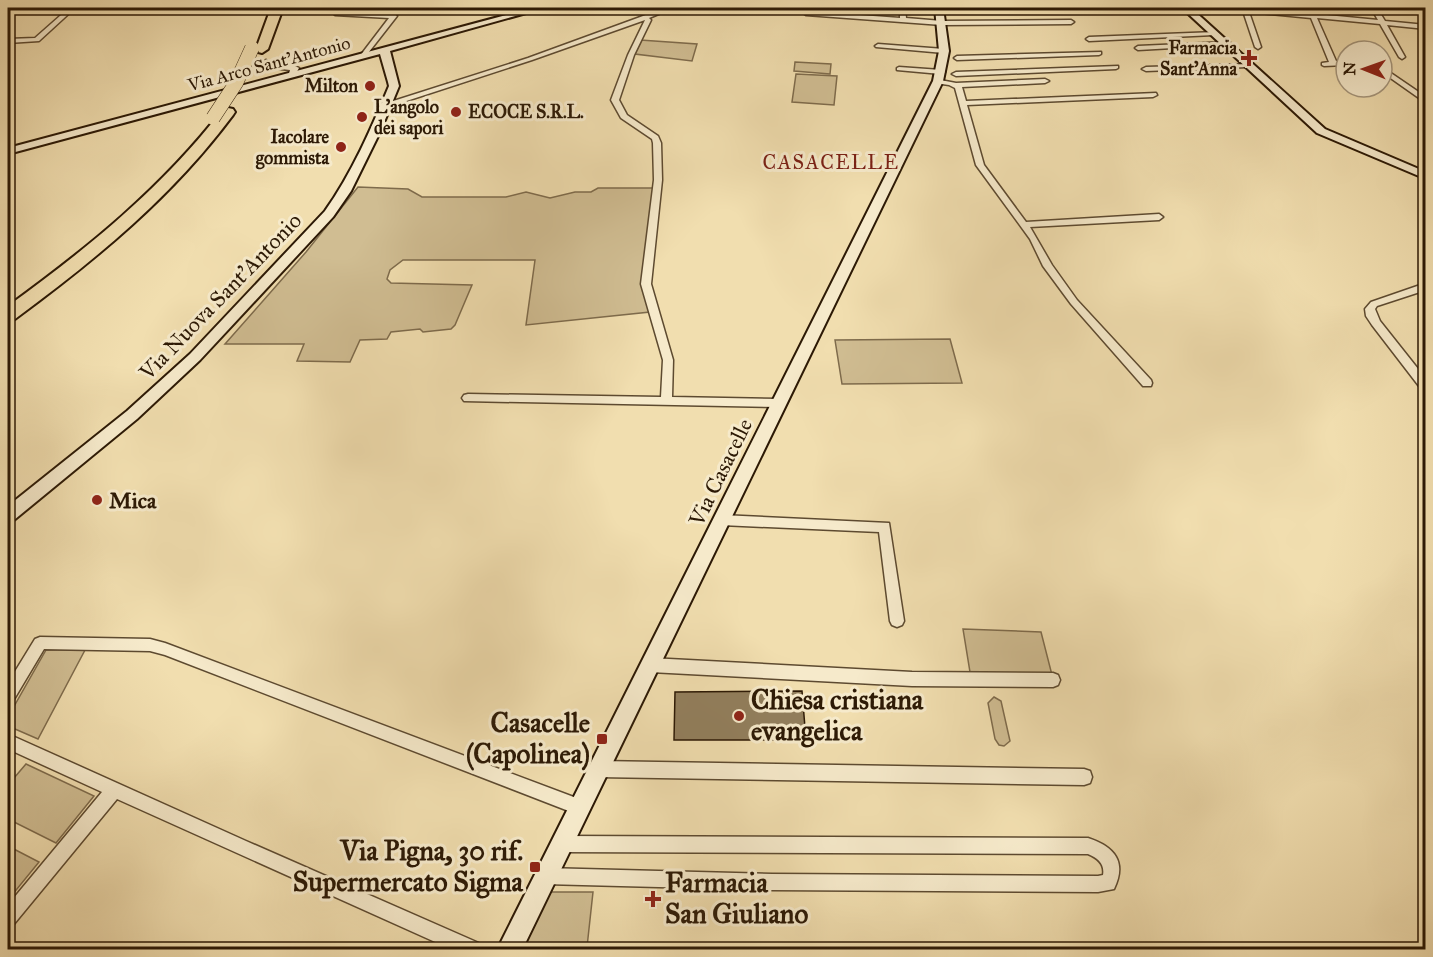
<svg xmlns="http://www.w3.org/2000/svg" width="1433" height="957" font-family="'IM FELL Great Primer',serif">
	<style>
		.green { fill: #d0bd92; stroke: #7e6b4c; stroke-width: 1.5 }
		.building { fill: #927f5d; stroke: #2c1905; stroke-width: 1.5 }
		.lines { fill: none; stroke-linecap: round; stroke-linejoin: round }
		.street-casing { stroke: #5d4a30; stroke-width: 3 }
		.secondary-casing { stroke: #2c1905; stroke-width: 4 }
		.highway-casing { stroke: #2c1905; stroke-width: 4 }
		.street { fill: #f6eacb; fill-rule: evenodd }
		.secondary { fill: #f6eacb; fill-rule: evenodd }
		.highway { fill: #f1deaf; fill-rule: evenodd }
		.highway-bridge-casing { stroke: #2c1905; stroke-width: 15; stroke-linecap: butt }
		.highway-bridge { stroke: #f1deaf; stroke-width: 14 }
		.poi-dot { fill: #8f2418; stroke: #f6eacb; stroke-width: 2 }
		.labels { text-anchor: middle; stroke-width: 6; stroke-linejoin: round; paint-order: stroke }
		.far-poi-label { font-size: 18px; font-weight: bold; fill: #2c1905; stroke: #f6eacb; text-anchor: end }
		.far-street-label { font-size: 18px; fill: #2c1905; stroke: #f6eacb }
		.far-neighbourhood-label { font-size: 20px; letter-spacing: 1.5px; fill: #7a1f14; stroke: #f6eacb }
		.street-label { font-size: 22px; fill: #2c1905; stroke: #f6eacb }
		.poi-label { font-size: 22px; font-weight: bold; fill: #2c1905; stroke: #f6eacb; text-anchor: start }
		.near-poi-label { font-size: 27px; font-weight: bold; fill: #2c1905; stroke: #f6eacb; text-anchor: start }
	</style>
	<rect width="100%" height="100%" fill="#f1deaf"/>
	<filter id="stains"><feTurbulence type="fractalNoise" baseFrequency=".00333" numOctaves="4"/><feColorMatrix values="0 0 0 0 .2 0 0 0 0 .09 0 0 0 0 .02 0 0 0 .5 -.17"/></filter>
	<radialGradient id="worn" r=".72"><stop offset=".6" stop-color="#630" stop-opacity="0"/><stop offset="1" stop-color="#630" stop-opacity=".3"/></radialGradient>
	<path class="green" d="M640,40L697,44L692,61L635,54Z
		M795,62L831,64L830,74L794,71Z
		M796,74L837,76L834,105L792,102Z
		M358,187L408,189L422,197H506L526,192L550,198L575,192H591L598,188H654L650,312L526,325L535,260H403L390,270L387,279L391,283L472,285L455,325L451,329L423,332L420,329L391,332L387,339L360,340L350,362L297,361L304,344H225L306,252Z
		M950,339L962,383L842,384L835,340Z
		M963,629L1041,632L1052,675L970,672Z
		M46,650H85L38,739L8,726V717Z
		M994,697L1001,701L1010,741L1004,746L999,745L995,739L988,703Z
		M26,764L94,796L56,843L8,819V785Z
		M8,846L39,862L8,900Z
		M550,892H593L587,947L523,948Z"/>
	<path class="building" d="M802,691L806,740H674L675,692Z"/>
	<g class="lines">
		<defs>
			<path id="street" d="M69,8H75L39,41L8,43V39L35,38Z
				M340,8H346L342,12L394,14L397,16L365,57L363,58L360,56L389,18L335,15L334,14Z
				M665,8H673L649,18L651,20L634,55L619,100L627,115L658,136L661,143L662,180L651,284L673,360L672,397L779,399L785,403L779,407L464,401L462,398L464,395L468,394L661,397L663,360L641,284L654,180L653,143L652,139L621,118L611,100L628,55L645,20L532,60L391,106L384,104L528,58Z
				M876,8H905L906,18L942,21L1071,20L1074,22L1071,24L942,25L806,15L803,13L806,11L900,18V11L879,10Z
				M1228,8H1247L1309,14L1308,11L1311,9L1316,14L1378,20L1371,8H1377L1385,21L1426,25V29L1387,25L1405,57L1402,59L1399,57L1380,24L1317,18L1336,61H1346V65L1324,66L1322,65V63L1329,62L1311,18L1249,12L1261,47L1258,49L1255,47L1243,11Z
				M1216,32V34L1214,35L1089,41L1086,39L1089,37Z
				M1228,42L1229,43L1226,45L1138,50L1135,48L1138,46Z
				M878,44L944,49L947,51L944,53L876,47L875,46Z
				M1101,52V54L1099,55L957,60L954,58L957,56Z
				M266,60L269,62L268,64L295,66L299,68L294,77H288L290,70L263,67L260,64Z
				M1250,64L1251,65L1248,67L1146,71L1142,69L1146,67Z
				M1118,66V68L1116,69L956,76L952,74L956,72Z
				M899,67L941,70L945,72L941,74L897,70V68Z
				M1382,67L1426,97V103L1382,72Z
				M935,79L956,83L1045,79L1049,81L1045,83L962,87L966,101L1156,93L1157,95L1153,97L967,105L984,165L1026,222L1159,214L1163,217L1159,220L1030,227L1052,265L1077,300L1151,380L1152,383L1151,386H1143L1071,304L1043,266L1030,239L976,165L955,88L949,85L935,83Z
				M1426,283V290L1377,306L1375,309L1380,321L1426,379V391L1422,390L1372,325L1366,316L1365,309L1371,302Z
				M721,515L889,523L904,621L902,625L897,627L892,625L890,621L879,532L721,525L717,524L715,520L717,516Z
				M40,637L150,639L165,643L579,799L585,801L587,807L585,813L579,815L165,655L150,651L44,649L13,701L8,703V683L35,639Z
				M650,658L912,672L1053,673L1058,675L1060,680L1058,685L1053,687L912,686L650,672L645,670L643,665L645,660Z
				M8,734L246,841L481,944L484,950H453L117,799L14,924L8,926V905L102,792L8,749Z
				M598,761L1084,769L1090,771L1092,777L1090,783L1084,785L598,777L593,774L590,769L593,764Z
				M560,836L1088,838C1115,847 1127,862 1114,889L1098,892L772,890L544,884L538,882L536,876L538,870L544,868L772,874L1098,876L1103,875C1105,864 1098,858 1088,854L560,852L554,850L552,844L554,838Z"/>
			<path id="secondary" d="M532,8H544L390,51L399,86L380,132L351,191L333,217L200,360L137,419L14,520L8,522V506L127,411L190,354L325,211C352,173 371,129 389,86L388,82L380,54L8,154V148Z
				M935,8H943L949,51L943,81L522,950H497L933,81L939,51Z
				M1182,8H1191L1325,129L1426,172V179L1317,133Z"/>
			<path id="highway" d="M271,8H283L268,49L262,53L258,52L256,49Z
				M228,108L233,109L235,112L233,115C172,197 96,259 15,319L8,321V306C88,248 162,188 223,109Z"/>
		</defs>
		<use href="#street" class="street-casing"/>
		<use href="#secondary" class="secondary-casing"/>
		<use href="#highway" class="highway-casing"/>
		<use href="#street" class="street"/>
		<use href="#secondary" class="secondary"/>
		<use href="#highway" class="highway"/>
		<defs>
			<path id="highway-bridge" d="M213,118L236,83L252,48"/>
		</defs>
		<use href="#highway-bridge" class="highway-bridge-casing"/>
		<use href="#highway-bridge" class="highway-bridge"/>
	</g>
	<g class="poi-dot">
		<path d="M1246 49h6v6h6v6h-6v6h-6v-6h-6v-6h6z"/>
		<circle cx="370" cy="86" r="6"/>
		<circle cx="456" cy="112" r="6"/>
		<circle cx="362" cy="117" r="6"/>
		<circle cx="341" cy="147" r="6"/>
		<circle cx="97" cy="500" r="6"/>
		<circle cx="739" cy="716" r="6"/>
		<rect x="596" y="733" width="12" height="12" rx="3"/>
		<rect x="529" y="861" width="12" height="12" rx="3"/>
		<path d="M650 890h6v6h6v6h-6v6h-6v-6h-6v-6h6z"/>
	</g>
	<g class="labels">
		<g class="far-poi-label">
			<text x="1237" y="54">Farmacia<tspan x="1237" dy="21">Sant'Anna</tspan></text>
			<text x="358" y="92">Milton</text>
			<text x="374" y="113" text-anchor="start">L'angolo<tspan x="374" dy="21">dei sapori</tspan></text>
			<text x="468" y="118" text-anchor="start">ECOCE S.R.L.</text>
			<text x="329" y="143">Iacolare<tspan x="329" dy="21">gommista</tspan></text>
		</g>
		<g class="far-street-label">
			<text transform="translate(269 64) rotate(-15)" y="6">Via Arco Sant'Antonio</text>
		</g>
		<g class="far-neighbourhood-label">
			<text x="831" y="169">CASACELLE</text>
		</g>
		<g class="street-label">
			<text transform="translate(220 296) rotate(-46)" y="8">Via Nuova Sant'Antonio</text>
			<text transform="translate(720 472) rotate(-64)" y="8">Via Casacelle</text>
		</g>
		<g class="poi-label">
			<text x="109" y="508">Mica</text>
		</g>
		<g class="near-poi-label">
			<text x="751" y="709">Chiesa cristiana<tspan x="751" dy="31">evangelica</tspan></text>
			<text x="590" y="732" text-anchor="end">Casacelle<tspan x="590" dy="31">(Capolinea)</tspan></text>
			<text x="523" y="860" text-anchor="end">Via Pigna, 30 rif.<tspan x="523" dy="31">Supermercato Sigma</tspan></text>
			<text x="665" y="892">Farmacia<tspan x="665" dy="31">San Giuliano</tspan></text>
		</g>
	</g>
	<rect width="1433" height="957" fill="none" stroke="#f1deaf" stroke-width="30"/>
	<rect x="9" y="9" width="1415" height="939" fill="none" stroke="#2c1905" stroke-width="3"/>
	<rect x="15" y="15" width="1403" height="927" fill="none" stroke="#2c1905" stroke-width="1.5"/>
	<g transform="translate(1364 69) rotate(271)"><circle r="28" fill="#f6eacb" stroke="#a5967c" stroke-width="1.5"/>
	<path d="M0-4.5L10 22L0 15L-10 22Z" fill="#8f2418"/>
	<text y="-9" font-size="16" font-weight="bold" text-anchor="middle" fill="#2c1905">N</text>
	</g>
	<rect width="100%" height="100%" filter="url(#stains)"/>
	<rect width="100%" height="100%" fill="url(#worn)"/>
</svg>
